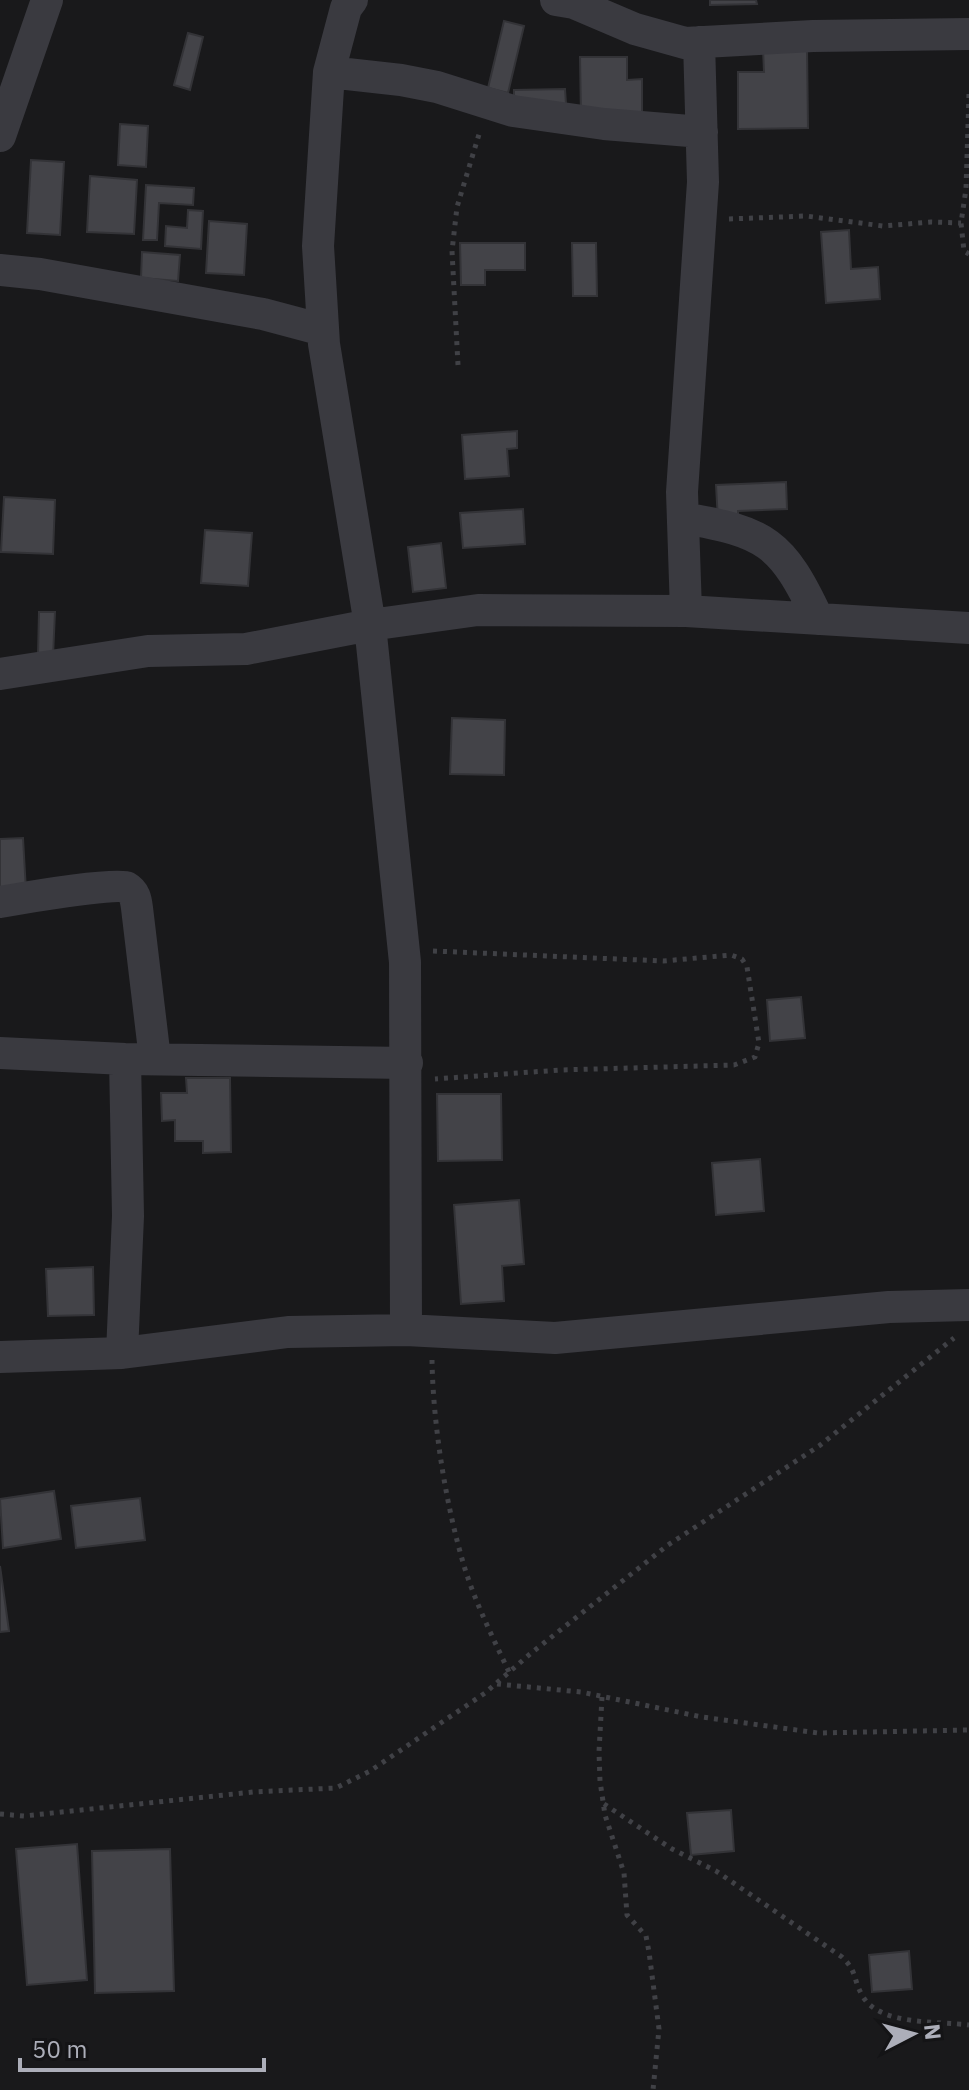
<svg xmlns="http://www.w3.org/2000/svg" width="969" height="2090" font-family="'IBM Plex Sans',sans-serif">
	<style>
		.building { fill: #434348; stroke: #333337; stroke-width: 2 }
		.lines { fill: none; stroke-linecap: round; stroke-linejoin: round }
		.path { stroke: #404146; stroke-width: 5; stroke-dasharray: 4 6; stroke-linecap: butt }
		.minor { stroke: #3a3a40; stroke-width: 32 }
	</style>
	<rect width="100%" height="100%" fill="#19191b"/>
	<path class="building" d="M710,0H756L757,4L710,5Z
		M504,21L524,26L508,93L488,88Z
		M188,33L203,37L190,90L174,85Z
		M807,48L808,128L738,129V72H764L763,49Z
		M580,57H627V80L642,79V116L581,117Z
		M565,89L566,104H514V90Z
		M120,124L148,126L146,167L118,165Z
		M31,160L64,162L60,235L27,233Z
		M90,176L137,180L134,234L87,232Z
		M146,185L194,188L193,205L159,203L157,240H143Z
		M188,210L203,211L201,249L165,246L166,226L187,228Z
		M209,221L247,224L244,275L206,273Z
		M849,230L851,269L878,267L880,299L826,303L821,232Z
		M460,243H525V270H485V285H461Z
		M572,243H596L597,296H573Z
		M142,252L180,255L178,281L141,278Z
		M517,431V448L507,449L509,476L465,479L462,435Z
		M786,482L787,509L738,511V521H718L716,485Z
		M4,497L55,500L53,554L1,552Z
		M523,509L525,544L463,548L460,513Z
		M205,530L252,533L248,586L201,583Z
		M441,543L446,588L413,592L408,547Z
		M39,612H55L53,656L38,655Z
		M452,718L505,720L504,775L450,774Z
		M23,838L26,891L0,893V839Z
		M801,997L805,1038L770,1041L767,1000Z
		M186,1078H230L231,1152L203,1153V1141H175V1120L162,1121L161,1093H187Z
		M437,1094H501L502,1160L438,1161Z
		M760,1159L764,1211L716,1215L712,1163Z
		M519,1200L524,1264L502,1266L504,1301L461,1304L454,1205Z
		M93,1267L94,1315L48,1316L46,1269Z
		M54,1491L61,1539L3,1548L0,1499Z
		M140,1498L145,1540L76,1548L71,1506Z
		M0,1566L9,1631L0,1632Z
		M731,1810L734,1851L691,1855L687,1813Z
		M77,1844L87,1980L27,1985L16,1849Z
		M170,1849L174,1991L95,1993L92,1851Z
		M909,1951L912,1989L872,1992L869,1955Z"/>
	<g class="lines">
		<path class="path" d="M969,94L966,189L961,223L964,251L969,254
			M729,219L806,216L883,226L931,222L961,223
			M458,365L452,251L457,207L480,131
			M433,951L663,961L731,955L742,959L747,967L759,1043L755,1057L734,1065L560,1070L435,1079
			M432,1360C433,1425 446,1507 465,1569C476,1604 493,1638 509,1672
			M497,1684L581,1692L702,1717L818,1733L969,1730
			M602,1697L599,1752L600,1781L605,1815L624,1873L627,1915L646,1936L649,1952L659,2029L653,2090
			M604,1804L672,1849L716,1871L842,1957C857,1971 853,1979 862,1995C878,2026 939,2021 969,2025
			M0,1814L24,1816L253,1792L336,1788L370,1771L485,1693L530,1654L668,1545L819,1446L954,1338"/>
		<path class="minor" d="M352,0L346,8L329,72L318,246L324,344L370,625L405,962L406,1330
			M556,0L574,3L635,29L685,43L813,36L969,34
			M329,72L401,80L437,87L513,111L604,124L702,132
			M0,136L47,0
			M0,270L40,274L263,314L323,330
			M683,518C766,532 782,542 818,619
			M686,611L682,492L703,182L699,42
			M0,674L148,651L246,649L370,625L478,610L686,611L969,628
			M0,902C17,899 117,882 126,887C135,892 136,900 137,908L155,1059
			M0,1053L125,1059L407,1063
			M122,1353L128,1216L125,1059
			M0,1357L122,1353L288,1332L406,1330L555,1338L889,1307L969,1305"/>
	</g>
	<g transform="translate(913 2034) rotate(84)" stroke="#141416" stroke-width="6" paint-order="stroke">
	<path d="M0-6L14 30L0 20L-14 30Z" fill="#acaeb9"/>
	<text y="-12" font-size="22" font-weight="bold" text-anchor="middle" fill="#acaeb9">N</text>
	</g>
	<path d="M20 2058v12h244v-12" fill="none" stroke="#acaeb9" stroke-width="4"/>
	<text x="32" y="2058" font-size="24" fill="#acaeb9" stroke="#141416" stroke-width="6" paint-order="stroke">50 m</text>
</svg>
